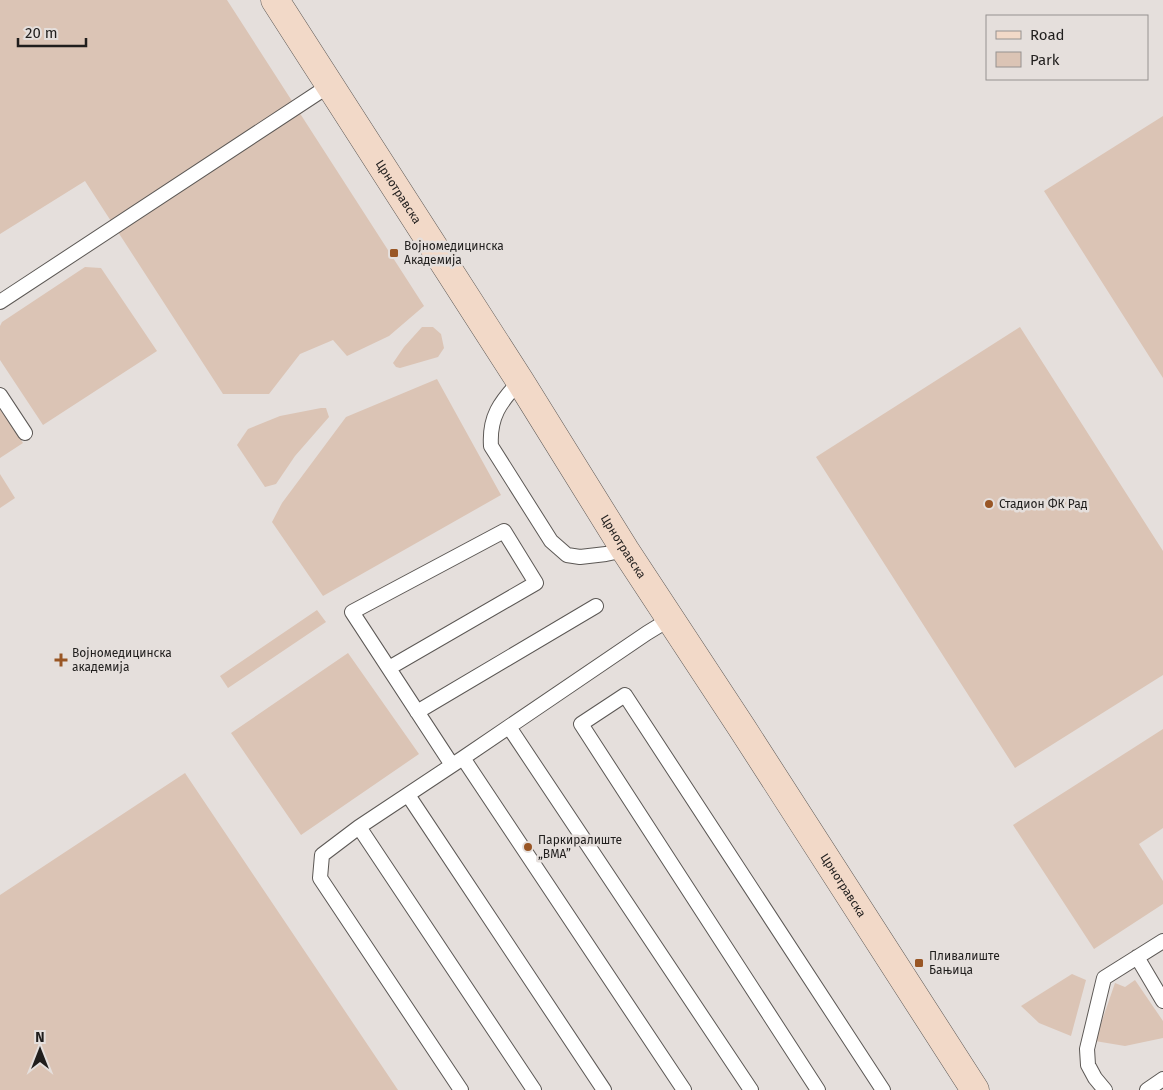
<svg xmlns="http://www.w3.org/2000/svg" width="1163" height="1090" font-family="'Fira Sans',sans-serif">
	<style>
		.green { fill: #dbc4b5 }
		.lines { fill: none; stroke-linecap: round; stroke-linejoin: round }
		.lane-casing { stroke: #5c5855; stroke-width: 16 }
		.secondary-casing { stroke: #5c5855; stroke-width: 29 }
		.lane { stroke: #fff; stroke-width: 14 }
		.secondary { stroke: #f2d9c8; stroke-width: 28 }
		.poi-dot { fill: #995625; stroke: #e5dfdc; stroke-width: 2 }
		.labels { text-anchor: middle; stroke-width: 5; stroke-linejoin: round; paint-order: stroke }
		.street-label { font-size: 12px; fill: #201e1d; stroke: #e5dfdc }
		.poi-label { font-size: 12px; fill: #201e1d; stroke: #e5dfdc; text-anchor: start }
	</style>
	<rect width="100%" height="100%" fill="#e5dfdc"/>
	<path class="green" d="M0,0H227L424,306L389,336L347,356L333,340L300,354L269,394H223L85,181L0,234Z
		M1163,116V378L1044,191Z
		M85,267L101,268L157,351L43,425L0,360V326L2,322Z
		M422,327H433L441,334L444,348L438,357L400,368L396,367L393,363L404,347Z
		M1020,327L1163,551V675L1015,768L816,457Z
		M437,379L501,495L323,596L272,522L282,503L346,417Z
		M321,408H326L329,417L295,456L276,484L265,487L237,445L248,429L280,416Z
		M0,409L23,443L0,458Z
		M0,474L15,498L0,508Z
		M317,610L326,622L228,688L220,676Z
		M348,653L419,754L301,835L231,733Z
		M1163,729V828L1139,844L1163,881V904L1094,949L1013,825Z
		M185,773L398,1090H0V895Z
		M1072,974L1086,980L1071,1036L1039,1023L1021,1006Z
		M1135,980L1163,1021V1038L1125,1046L1095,1041L1115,983L1125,987Z"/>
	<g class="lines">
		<defs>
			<path id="lane" d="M0,302L330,85
				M520,381C500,402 489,417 491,446L551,541L567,555L580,557L606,554L625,550
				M0,395L25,433
				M389,668L536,583L504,531L352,612L452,765
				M417,712L596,606
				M509,727L751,1090
				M463,758L684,1090
				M408,795L604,1090
				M359,827L534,1090
				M1137,957L1163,1001
				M461,1090L320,878L322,855L359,827L463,758L647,633L670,619
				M818,1090L581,724L625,695L883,1090
				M1105,1090L1095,1078L1088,1065L1087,1049L1104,978L1163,941
				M1147,1090L1163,1079"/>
			<g id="secondary">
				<path id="s1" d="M275,0L520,381L625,550L742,728L975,1090"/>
			</g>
		</defs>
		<use href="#lane" class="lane-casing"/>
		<use href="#secondary" class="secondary-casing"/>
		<use href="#lane" class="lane"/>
		<use href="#secondary" class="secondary"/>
	</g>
	<g class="poi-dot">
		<rect x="389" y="248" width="10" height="10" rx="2.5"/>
		<circle cx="989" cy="504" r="5"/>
		<path d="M58.5 652.5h5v5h5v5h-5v5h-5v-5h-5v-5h5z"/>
		<circle cx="528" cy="847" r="5"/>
		<rect x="914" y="958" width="10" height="10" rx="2.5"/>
	</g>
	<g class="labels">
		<g class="street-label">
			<text dy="4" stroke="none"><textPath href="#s1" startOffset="228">Црнотравска</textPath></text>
			<text dy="4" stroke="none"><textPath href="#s1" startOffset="648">Црнотравска</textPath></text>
			<text dy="4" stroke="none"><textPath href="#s1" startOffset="1052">Црнотравска</textPath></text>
		</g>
		<g class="poi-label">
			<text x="404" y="250">Војномедицинска<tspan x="404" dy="14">Академија</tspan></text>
			<text x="999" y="508">Стадион ФК Рад</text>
			<text x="72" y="657">Војномедицинска<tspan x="72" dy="14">академија</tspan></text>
			<text x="538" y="844">Паркиралиште<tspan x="538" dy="14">„ВМА”</tspan></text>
			<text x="929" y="960">Пливалиште<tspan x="929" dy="14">Бањица</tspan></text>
		</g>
	</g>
	<rect x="986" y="15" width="162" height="65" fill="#e5dfdc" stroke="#969290"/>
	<rect x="996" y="31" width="25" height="8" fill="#f2d9c8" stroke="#969290"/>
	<text x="1030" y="40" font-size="15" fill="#201e1d">Road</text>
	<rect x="996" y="52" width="25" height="15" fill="#dbc4b5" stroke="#969290"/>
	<text x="1030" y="65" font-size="15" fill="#201e1d">Park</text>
	<g transform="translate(40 1050)" stroke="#e5dfdc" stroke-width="4" paint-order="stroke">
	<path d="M0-4L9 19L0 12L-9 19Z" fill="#201e1d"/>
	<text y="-8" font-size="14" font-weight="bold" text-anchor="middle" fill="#201e1d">N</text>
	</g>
	<path d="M18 38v8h68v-8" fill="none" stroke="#201e1d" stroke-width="2.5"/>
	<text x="25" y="38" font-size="15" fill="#201e1d" stroke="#e5dfdc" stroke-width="4" paint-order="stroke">20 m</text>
</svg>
